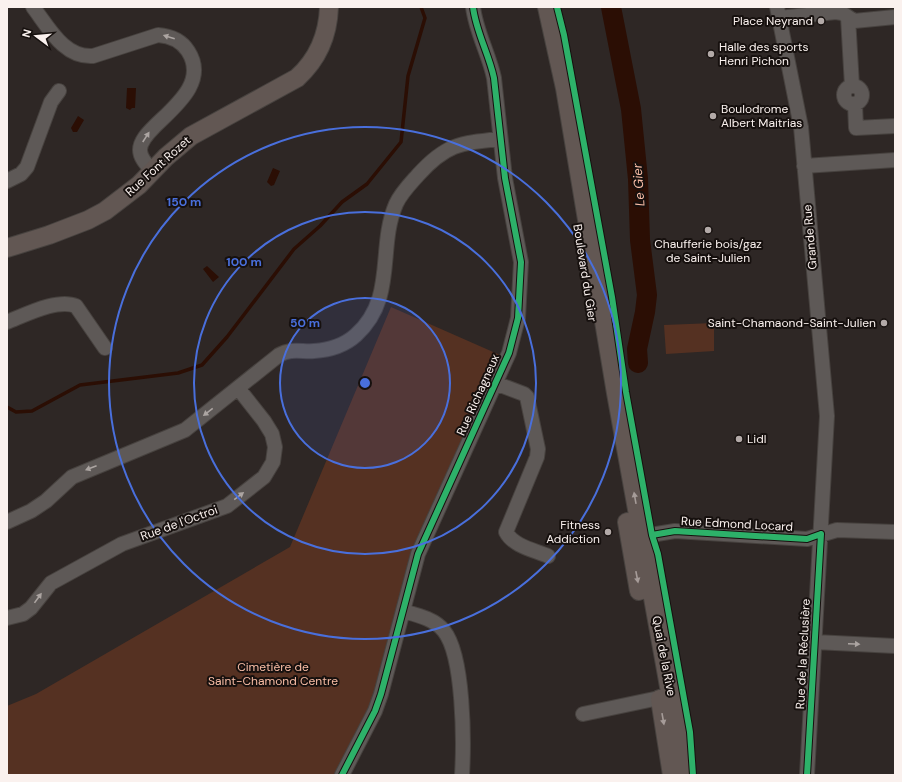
<svg xmlns="http://www.w3.org/2000/svg" width="902" height="782" font-family="'DM Sans',sans-serif">
	<style>
		.green { fill: #553122 }
		.water { fill: #2b0e04 }
		.lines { fill: none; stroke-linecap: round; stroke-linejoin: round }
		.stream { stroke: #2b0e04; stroke-width: 3.5 }
		.river { stroke: #2b0e04; stroke-width: 20 }
		.minor-casing { stroke: #47423f; stroke-width: 16 }
		.major-casing { stroke: #47423f; stroke-width: 20 }
		.minor { stroke: #5e5957; stroke-width: 14 }
		.major { stroke: #625753; stroke-width: 18 }
		.cycleway-casing { stroke: #16100e; stroke-width: 8 }
		.cycleway { stroke: #2db169; stroke-width: 6 }
		.oneway { fill: #aca5a2 }
		.oneway2 { fill: #a69c99 }
		.ring { fill: none; stroke: #496fdc; stroke-width: 2 }
		.poi-dot { fill: #b3aaa8; stroke: #16100e; stroke-width: 1.5 }
		.labels { text-anchor: middle; stroke-width: 4; stroke-linejoin: round; paint-order: stroke }
		.poi-label { font-size: 12px; fill: #faf1ee; stroke: #16100e; text-anchor: end }
		.street-label { font-size: 12px; fill: #faf1ee; stroke: #16100e }
		.park-label { font-size: 12px; fill: #f9bda5; stroke: #16100e }
		.water-label { font-size: 13px; font-style: italic; fill: #fabea7; stroke: #16100e }
		.centre { fill: #496fdc; stroke: #16100e; stroke-width: 2 }
		.ring-label { font-size: 12px; text-anchor: middle; font-weight: bold; fill: #496fdc; stroke: #16100e; stroke-width: 4; stroke-linejoin: round; paint-order: stroke }
	</style>
	<rect width="100%" height="100%" fill="#2e2725"/>
	<path class="green" d="M391,307L500,355L433,512L382,683L335,775H7V706L36,694L290,547Z
		M714,323V351L666,354L664,325Z"/>
	<path class="water" d="M127,88H136L135,108H132L130,110L126,108Z
		M78,116L84,120L77,132H73L71,128Z
		M273,168L280,171L274,185L271,186L267,182Z
		M207,266L219,277L213,282L203,269Z"/>
	<g class="lines">
		<path class="stream" d="M7,407L16,412L32,411L80,385L178,373L202,365L227,337L294,249L320,226L342,202L367,184L401,142L408,76L425,18L421,7"/>
		<path class="river" d="M611,7L631,109L638,179L640,240L647,295L645,312L637,349L638,363"/>
		<defs>
			<path id="minor" d="M33,7C49,28 64,58 93,56L158,35C171,36 181,40 188,51C208,82 174,107 154,127C148,133 140,141 140,150C140,158 147,165 152,171
				M777,7L801,127L827,416L807,775
				M848,17L852,86
				M779,18L836,12L842,13L854,21L895,17
				M844 95a9 9 0 1 1 18 0a9 9 0 1 1-18 0Z
				M855,104L856,128L895,126
				M804,166L895,160
				M7,181L21,174L27,167L51,102L59,91
				M7,322C25,315 58,298 76,306L105,348
				M495,383L524,394L527,397L538,449L537,457L506,532C513,546 534,550 548,556
				M7,522L31,511L46,501L72,477L185,430L279,355C291,348 302,352 314,351C329,350 345,345 356,335C397,298 377,248 396,204C401,193 410,184 418,175C446,144 460,143 500,139
				M632,538L675,531L807,539L837,530L895,532
				M403,611C417,615 435,619 444,631C464,656 464,742 462,775
				M7,618L23,614L31,608L51,583L122,544L227,506L264,477L273,462L275,447L272,434L264,421L238,388
				M815,642L895,646
				M583,714L659,698
				M342,775L375,711L381,694L418,554L509,353L518,318L521,262L505,178L494,78C489,54 476,32 473,7"/>
			<path id="major" d="M547,7L565,88L616,393L685,775
				M7,248L49,235L88,220L105,211L139,185L166,157L191,136L297,78C318,59 328,36 329,7
				M627,522L639,591
				M660,699L672,775"/>
		</defs>
		<use href="#minor" class="minor-casing"/>
		<use href="#major" class="major-casing"/>
		<use href="#minor" class="minor"/>
		<use href="#major" class="major"/>
		<defs>
			<path id="cycleway" d="M557,7L564,35L612,297L626,392L652,535L658,554L690,732L693,775
				M652,535L675,531L807,539L821,534
				M342,775L375,711L381,694L418,554L509,353L518,318L521,262L505,178L494,78C489,54 476,32 473,7
				M807,775L821,534"/>
		</defs>
		<use href="#cycleway" class="cycleway-casing"/>
		<use href="#cycleway" class="cycleway"/>
	</g>
	<defs><path id="oneway-solid" d="M-6-.8H1V-3.2L6.5 0L1 3.2V.8H-6Z"/></defs>
	<g class="oneway">
		<use href="#oneway-solid" transform="translate(169 37) rotate(-163)"/>
		<use href="#oneway-solid" transform="translate(146 137) rotate(-57)"/>
		<use href="#oneway-solid" transform="translate(208 412) rotate(142)"/>
		<use href="#oneway-solid" transform="translate(91 468) rotate(159)"/>
		<use href="#oneway-solid" transform="translate(239 496) rotate(-37)"/>
		<use href="#oneway-solid" transform="translate(38 598) rotate(-54)"/>
		<use href="#oneway-solid" transform="translate(854 644) rotate(3)"/>
	</g>
	<g class="oneway2">
		<use href="#oneway-solid" transform="translate(635 498) rotate(-100)"/>
		<use href="#oneway-solid" transform="translate(637 577) rotate(79)"/>
		<use href="#oneway-solid" transform="translate(663 719) rotate(80)"/>
	</g>
	<circle cx="365" cy="383" r="85" fill="#496fdc" fill-opacity=".12"/>
	<g class="ring">
		<circle cx="365" cy="383" r="85"/>
		<circle cx="365" cy="383" r="171"/>
		<circle cx="365" cy="383" r="256"/>
	</g>
	<g class="poi-dot">
		<circle cx="821" cy="21" r="4"/>
		<circle cx="711" cy="54" r="4"/>
		<circle cx="713" cy="116" r="4"/>
		<circle cx="708" cy="230" r="4"/>
		<circle cx="884" cy="323" r="4"/>
		<circle cx="739" cy="439" r="4"/>
		<circle cx="608" cy="532" r="4"/>
	</g>
	<g class="labels">
		<g class="poi-label">
			<text x="813" y="25">Place Neyrand</text>
			<text x="719" y="51" text-anchor="start">Halle des sports<tspan x="719" dy="14">Henri Pichon</tspan></text>
			<text x="721" y="113" text-anchor="start">Boulodrome<tspan x="721" dy="14">Albert Maitrias</tspan></text>
			<text x="708" y="248" text-anchor="middle">Chaufferie bois/gaz<tspan x="708" dy="14">de Saint-Julien</tspan></text>
			<text x="876" y="327">Saint-Chamaond-Saint-Julien</text>
			<text x="747" y="443" text-anchor="start">Lidl</text>
			<text x="600" y="529">Fitness<tspan x="600" dy="14">Addiction</tspan></text>
		</g>
		<g class="street-label">
			<text transform="translate(158 166) rotate(-42)" y="4">Rue Font Rozet</text>
			<text transform="translate(810 237) rotate(-95)" y="4">Grande Rue</text>
			<text transform="translate(585 273) rotate(81)" y="4">Boulevard du Gier</text>
			<text transform="translate(478 395) rotate(-66)" y="4">Rue Richagneux</text>
			<text transform="translate(179 523) rotate(-20)" y="4">Rue de l'Octroi</text>
			<text transform="translate(737 524) rotate(3)" y="4">Rue Edmond Locard</text>
			<text transform="translate(803 654) rotate(-87)" y="4">Rue de la Réclusière</text>
			<text transform="translate(664 656) rotate(79)" y="4">Quai de la Rive</text>
		</g>
		<g class="park-label">
			<text x="273" y="671">Cimetière de<tspan x="273" dy="14">Saint-Chamond Centre</tspan></text>
		</g>
		<g class="water-label">
			<text transform="translate(638 185) rotate(-94)" y="5">Le Gier</text>
		</g>
	</g>
	<circle cx="365" cy="383" r="6" class="centre"/>
	<g class="ring-label">
		<text x="184" y="206">150 m</text>
		<text x="244" y="266">100 m</text>
		<text x="305" y="327">50 m</text>
	</g>
	<rect width="902" height="782" fill="none" stroke="#faf1ee" stroke-width="16"/>
	<g transform="translate(36 36) rotate(286)" stroke="#16100e" stroke-width="3" paint-order="stroke">
	<path d="M0-3L7 15L0 10L-7 15Z" fill="#faf1ee"/>
	<text y="-6" font-size="11" font-weight="bold" text-anchor="middle" fill="#faf1ee">N</text>
	</g>
</svg>
